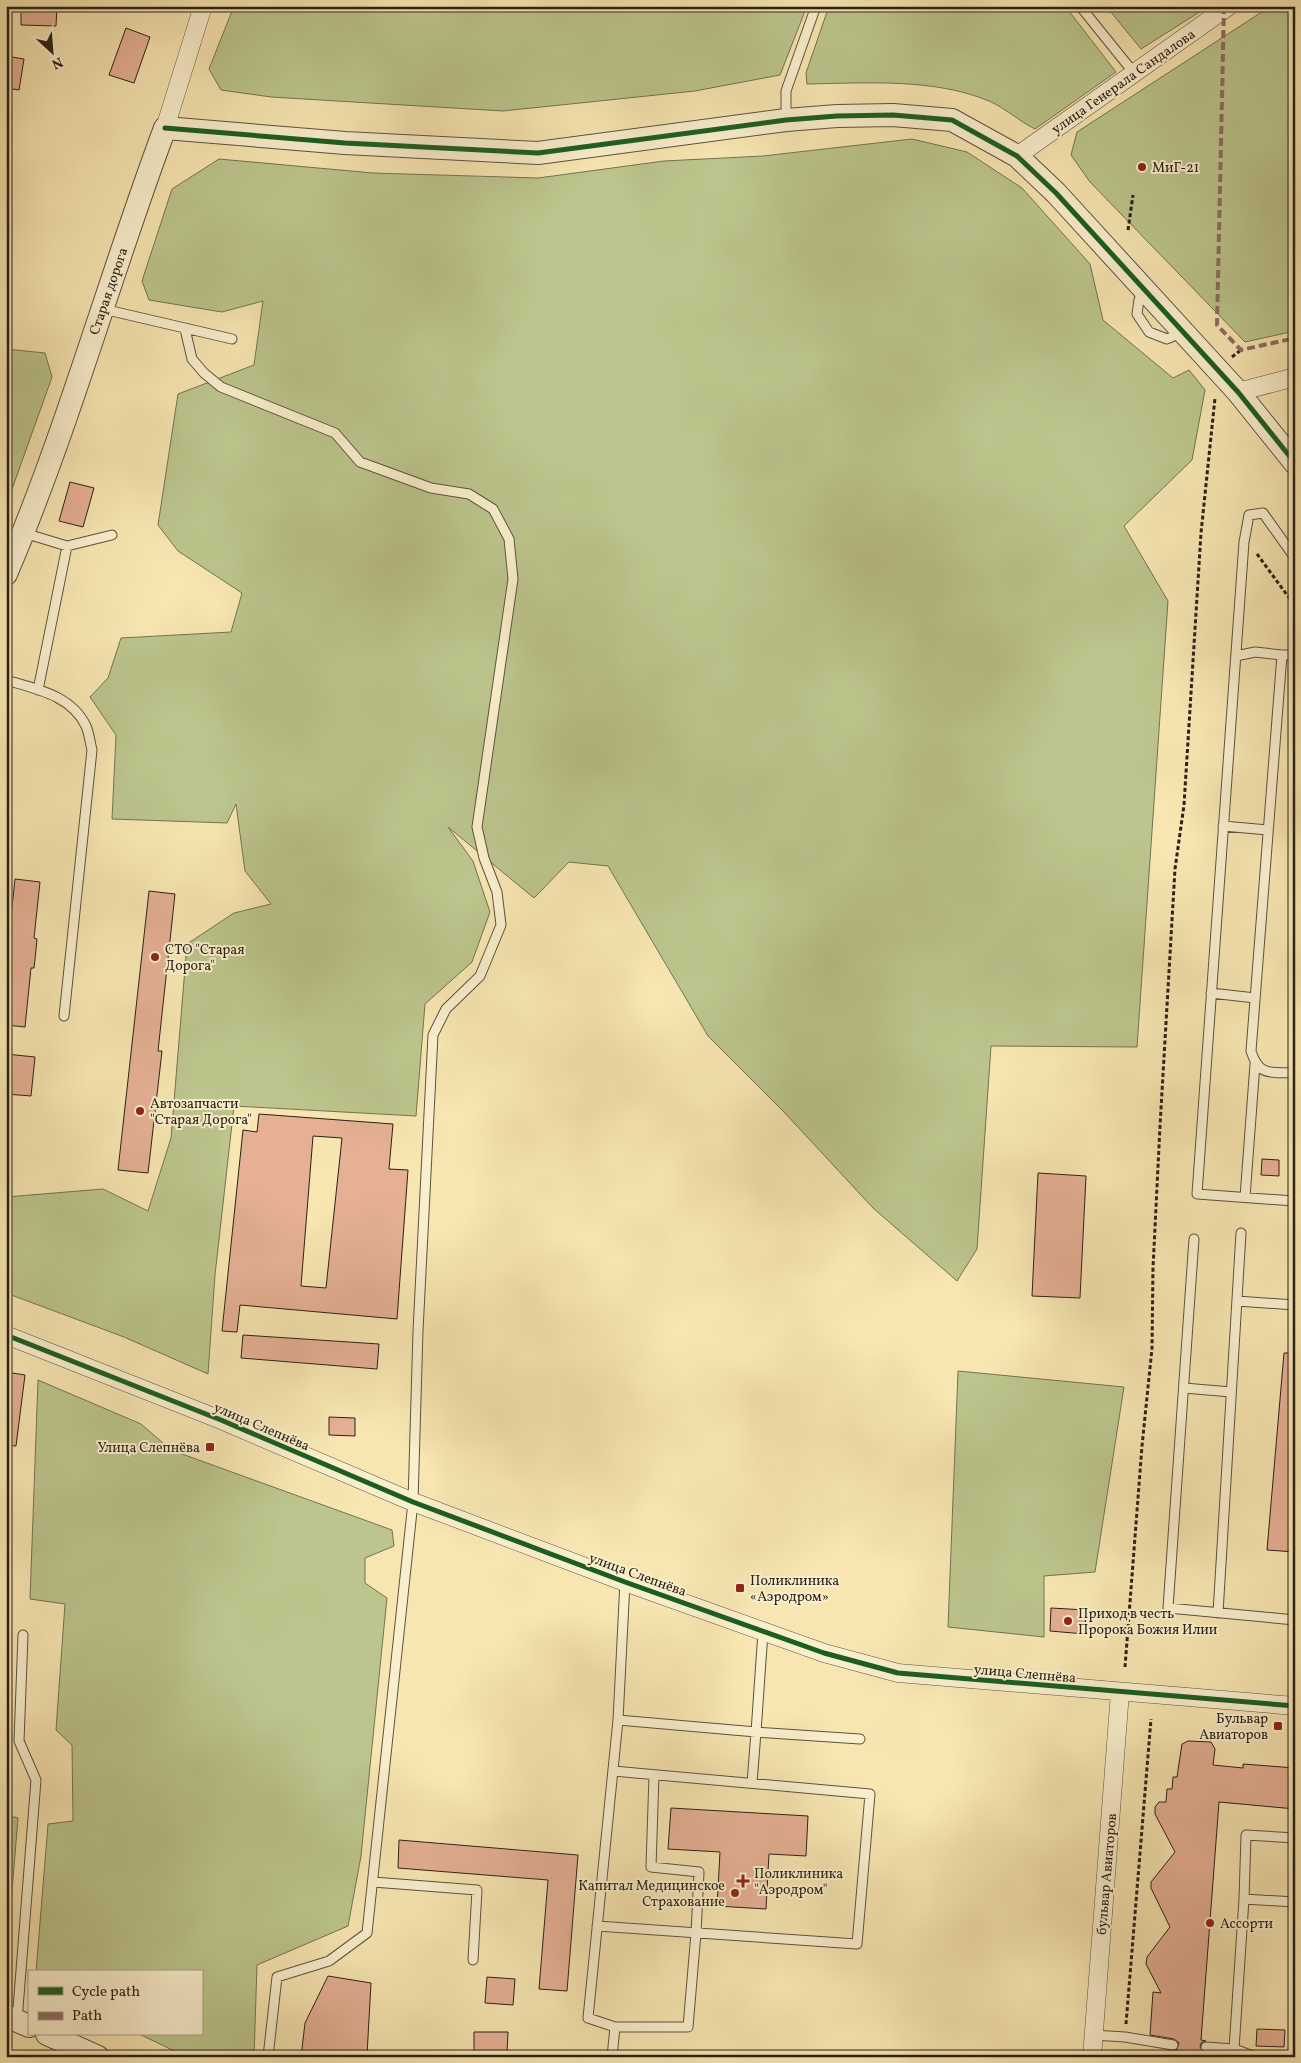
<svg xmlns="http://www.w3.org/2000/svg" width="1301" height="2063" font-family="Vollkorn,serif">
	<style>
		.green { fill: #bcc58d; stroke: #737352 }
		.building { fill: #e5b094; stroke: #2a2116; fill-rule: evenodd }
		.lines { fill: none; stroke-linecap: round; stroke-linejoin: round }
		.service-casing { stroke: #5d523d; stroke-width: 11 }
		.minor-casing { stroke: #5d523d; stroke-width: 19 }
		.tertiary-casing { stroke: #5d523d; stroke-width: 24 }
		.path { stroke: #2a2116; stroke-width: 3; stroke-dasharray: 4 2.5; stroke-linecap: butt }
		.service { stroke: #faefcd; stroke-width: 9 }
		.minor { stroke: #faefcd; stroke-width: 18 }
		.tertiary { stroke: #faefcd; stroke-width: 22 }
		.quiet { stroke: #8d6e63; stroke-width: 4; stroke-dasharray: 8 4; stroke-linecap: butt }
		.cycleway-casing { stroke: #faefcd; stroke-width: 8 }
		.cycleway { stroke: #1b5e20; stroke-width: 5 }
		.poi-dot { fill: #8f2418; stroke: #faefcd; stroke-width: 2 }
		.labels { text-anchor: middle; stroke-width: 4; stroke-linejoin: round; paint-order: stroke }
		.street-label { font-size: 14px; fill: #2a2116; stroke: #faefcd }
		.poi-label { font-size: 14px; fill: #2a2116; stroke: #faefcd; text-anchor: start }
	</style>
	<rect width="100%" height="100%" fill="#f7e6b2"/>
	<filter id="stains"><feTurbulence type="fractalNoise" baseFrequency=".004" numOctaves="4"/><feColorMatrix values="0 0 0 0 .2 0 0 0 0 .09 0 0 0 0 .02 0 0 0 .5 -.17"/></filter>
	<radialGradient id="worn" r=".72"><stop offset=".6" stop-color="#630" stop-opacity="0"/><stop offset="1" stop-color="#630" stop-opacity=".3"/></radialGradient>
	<path class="green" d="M234,6H807L780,75L695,91L503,111L271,97L221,90L209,69Z
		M829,6H1065L1116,72L1035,129C1019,121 1005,108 989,101C934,78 866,83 807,84L806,73Z
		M1106,6H1209L1141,49Z
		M1271,6H1295V331L1245,342L1090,182L1071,155L1077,132Z
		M912,139L967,152L1022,188L1090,264L1103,320L1173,378L1189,370L1205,390L1192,460L1124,526L1168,601L1137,1047L991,1046L977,1249L957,1281L873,1208L784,1112L708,1036L608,866L569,862L534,898L448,827L473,861L490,912L472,962L425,1004L416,1116L234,1106L215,1275L208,1374L124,1337L6,1293V1197L103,1189L148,1211L171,1138L187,944L234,913L271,904L245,871L236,804L227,823L112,819L116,735L90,697L108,678L121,638L231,632L242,593L178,551L158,525L178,394L254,365L263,301L222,312L149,300L142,281L172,189L219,159L373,173L538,178L664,161L763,156Z
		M6,349L45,353L52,377L6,506Z
		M958,1371L1124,1387L1095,1572L1044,1576V1637L948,1627Z
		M38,1380L141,1424L171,1450L392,1530L394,1546L365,1558V1583L387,1598L361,1856L348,1926L257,1965L254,2057H187L139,2034H201V1972H36L48,1824L73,1821L72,1745L56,1730L65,1604L30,1599Z
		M6,1815L18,1818L6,1964Z"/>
	<path class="building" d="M21,6H57L56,26L21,25Z
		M126,28L150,37L134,83L109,75Z
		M6,56L24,59L19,90L6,88Z
		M70,482L94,488L83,527L59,521Z
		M15,879L40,882L34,938L37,939L35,959L34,968H31L25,1027L6,1025V965Z
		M149,891L175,894L158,1051H162L148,1173L118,1170Z
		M6,1054L35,1057L31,1096L6,1094Z
		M259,1114L393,1124L389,1169L408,1170L397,1319L240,1305L237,1332L222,1331L243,1130L257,1132ZM313,1136L342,1138L326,1288L301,1286Z
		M1262,1159L1279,1160V1176L1261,1175Z
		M1038,1173L1086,1176L1080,1298L1032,1296Z
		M243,1335L379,1344L377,1369L241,1358Z
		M1284,1353H1295V1552L1267,1550Z
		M6,1372L25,1375L16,1446L6,1445Z
		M329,1417L355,1418V1436L329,1435Z
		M1051,1608L1086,1610L1085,1634L1050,1631Z
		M1188,1741L1211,1742L1215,1749L1213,1765L1243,1768V1764L1295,1768V1809L1219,1802L1201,2040L1206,2041L1201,2043L1200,2047L1205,2053V2057H1167L1168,2050L1176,2051L1179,2043L1174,2039L1150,2035L1153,1992L1161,1993L1146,1964L1147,1957L1170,1927L1151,1888V1882L1175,1852L1155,1814V1807L1159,1802H1166L1167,1789H1172L1173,1777H1177L1182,1744Z
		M671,1808L808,1816L806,1856L769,1854L766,1909L717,1906L720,1852L668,1849Z
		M399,1840L578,1855L567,1991L539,1989L548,1880L398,1868Z
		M328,1976L371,1983L367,2055L345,2054L344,2057H301L305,2023Z
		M487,1977L515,1979L513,2005L485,2003Z
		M1257,2029L1285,2030L1284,2047L1256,2046Z
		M474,2032H508L507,2053L474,2052Z"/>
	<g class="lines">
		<defs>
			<path id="service" d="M1080,6L1134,73
				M786,120V91L816,6
				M1143,289L1139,300L1137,314L1149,332L1167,339L1183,332
				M103,309L232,339
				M185,329L192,359L204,373L221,387L335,433L360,462L431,488L469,494L493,509L509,539L513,579L477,827L484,858L497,892L501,925L480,976L446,1009L433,1035L418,1331L413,1502L367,1933L329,1961L277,1977L268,2057
				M24,533L67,546L112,535
				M1295,558L1263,513L1249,515L1244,542L1197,1194L1294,1201L1295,1194
				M1295,655H1282L1251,1051C1259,1077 1271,1072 1295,1073
				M1236,656L1255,652L1282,655
				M6,680C36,689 71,695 86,726C89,733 90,742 92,750L64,1016
				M38,690L67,546
				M1223,826L1268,830
				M1211,993L1255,998
				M1245,1197L1255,1064
				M1194,1239L1168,1608L1295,1620
				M1237,1301L1295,1305
				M1184,1388L1231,1392
				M625,1582L618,1720L756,1732L752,1783
				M1218,1613L1241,1233
				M763,1632L756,1732L860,1739
				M1295,1838L1246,1835L1244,1899L1295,1902
				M373,1882L477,1890L473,1960
				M1244,1899L1234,2049L1256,2057
				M597,1926L857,1944L870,1794L613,1771
				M17,2021L36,1780L19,1741L23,1635
				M615,2027H688L696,1933L699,1872L651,1867L654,1775
				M1093,2035L1125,2037L1173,2045
				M1206,2047L1234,2049
				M612,2057L615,2027L588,2018L618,1720"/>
			<path id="minor" d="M165,128L203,6
				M1017,156L1229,6
				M1238,392L1295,377
				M6,1335L221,1420L413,1502L625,1582L824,1653L898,1673L1295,1706
				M1092,2057L1120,1692"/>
			<path id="tertiary" d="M6,574C68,429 110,275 165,128L345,143L538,153L786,120L837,116L893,115L952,120L1017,156L1056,193L1238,392L1295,463
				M6,2016L29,2026
				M47,2034L98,2057"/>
		</defs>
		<use href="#service" class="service-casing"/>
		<use href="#minor" class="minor-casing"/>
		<use href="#tertiary" class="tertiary-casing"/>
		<path class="path" d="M1128,230L1133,195
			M1232,357L1241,350
			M1257,554L1295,606
			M1125,1667L1142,1446L1152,1348L1153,1268L1160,1126L1175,869L1184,805L1201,533L1215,398
			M1126,2024L1151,1719"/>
		<use href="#service" class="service"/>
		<use href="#minor" class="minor"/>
		<use href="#tertiary" class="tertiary"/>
		<path class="quiet" d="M1224,6L1217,325L1241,350L1295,338"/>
		<defs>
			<path id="cycleway" d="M165,128L345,143L538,153L786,120L837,116L893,115L952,120L1017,156L1056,193L1238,392L1295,463
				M6,1335L221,1420L413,1502L625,1582L824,1653L898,1673L1295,1706"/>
		</defs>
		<use href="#cycleway" class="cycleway-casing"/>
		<use href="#cycleway" class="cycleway"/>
	</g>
	<g class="poi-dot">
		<circle cx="1142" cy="167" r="5"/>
		<circle cx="155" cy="957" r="5"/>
		<circle cx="140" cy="1111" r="5"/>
		<rect x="205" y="1442" width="10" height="10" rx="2.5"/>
		<rect x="735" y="1583" width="10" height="10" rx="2.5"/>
		<circle cx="1068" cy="1621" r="5"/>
		<rect x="1273" y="1721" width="10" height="10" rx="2.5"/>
		<path d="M740.5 1873.5h5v5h5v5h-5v5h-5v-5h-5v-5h5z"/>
		<circle cx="735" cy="1893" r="5"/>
		<circle cx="1210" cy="1923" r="5"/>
	</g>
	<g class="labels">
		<g class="street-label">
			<text transform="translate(1123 81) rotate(-35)" y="5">улица Генерала Сандалова</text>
			<text transform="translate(108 291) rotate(-71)" y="5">Старая дорога</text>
			<text transform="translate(262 1426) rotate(23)" y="5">улица Слепнёва</text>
			<text transform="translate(638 1574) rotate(20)" y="5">улица Слепнёва</text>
			<text transform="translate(1025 1673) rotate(5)" y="5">улица Слепнёва</text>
			<text transform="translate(1106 1874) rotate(-85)" y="5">бульвар Авиаторов</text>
		</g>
		<g class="poi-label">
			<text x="1152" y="172">МиГ-21</text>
			<text x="165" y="954">СТО "Старая<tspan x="165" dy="16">Дорога"</tspan></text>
			<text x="150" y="1108">Автозапчасти<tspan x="150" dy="16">"Старая Дорога"</tspan></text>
			<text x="200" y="1452" text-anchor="end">Улица Слепнёва</text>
			<text x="750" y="1585">Поликлиника<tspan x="750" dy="16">«Аэродром»</tspan></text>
			<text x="1078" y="1618">Приход в честь<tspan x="1078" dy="16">Пророка Божия Илии</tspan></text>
			<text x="1268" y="1723" text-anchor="end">Бульвар<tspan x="1268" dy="16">Авиаторов</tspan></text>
			<text x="754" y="1878">Поликлиника<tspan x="754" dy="16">"Аэродром"</tspan></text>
			<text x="725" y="1890" text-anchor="end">Капитал Медицинское<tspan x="725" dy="16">Страхование</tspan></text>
			<text x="1220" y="1928">Ассорти</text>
		</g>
	</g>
	<rect width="1301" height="2063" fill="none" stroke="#f7e6b2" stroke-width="25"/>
	<rect x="8" y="8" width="1286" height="2048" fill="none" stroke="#2a2116" stroke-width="2.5"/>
	<rect x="12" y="12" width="1276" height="2038" fill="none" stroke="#2a2116"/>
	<rect x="28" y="1970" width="175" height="65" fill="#faefcd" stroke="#a79d84"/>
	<rect x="38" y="1987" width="25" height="8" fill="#1b5e20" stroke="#a79d84"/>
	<text x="72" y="1996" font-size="15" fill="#2a2116">Cycle path</text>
	<rect x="38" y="2012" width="25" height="8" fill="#8d6e63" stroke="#a79d84"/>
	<text x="72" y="2020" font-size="15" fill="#2a2116">Path</text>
	<g transform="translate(52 52) rotate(154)" stroke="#faefcd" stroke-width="4" paint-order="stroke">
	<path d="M0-4L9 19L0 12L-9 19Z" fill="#2a2116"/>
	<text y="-8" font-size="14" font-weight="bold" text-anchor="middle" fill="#2a2116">N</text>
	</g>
	<rect width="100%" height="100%" filter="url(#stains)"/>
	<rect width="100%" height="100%" fill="url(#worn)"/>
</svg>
